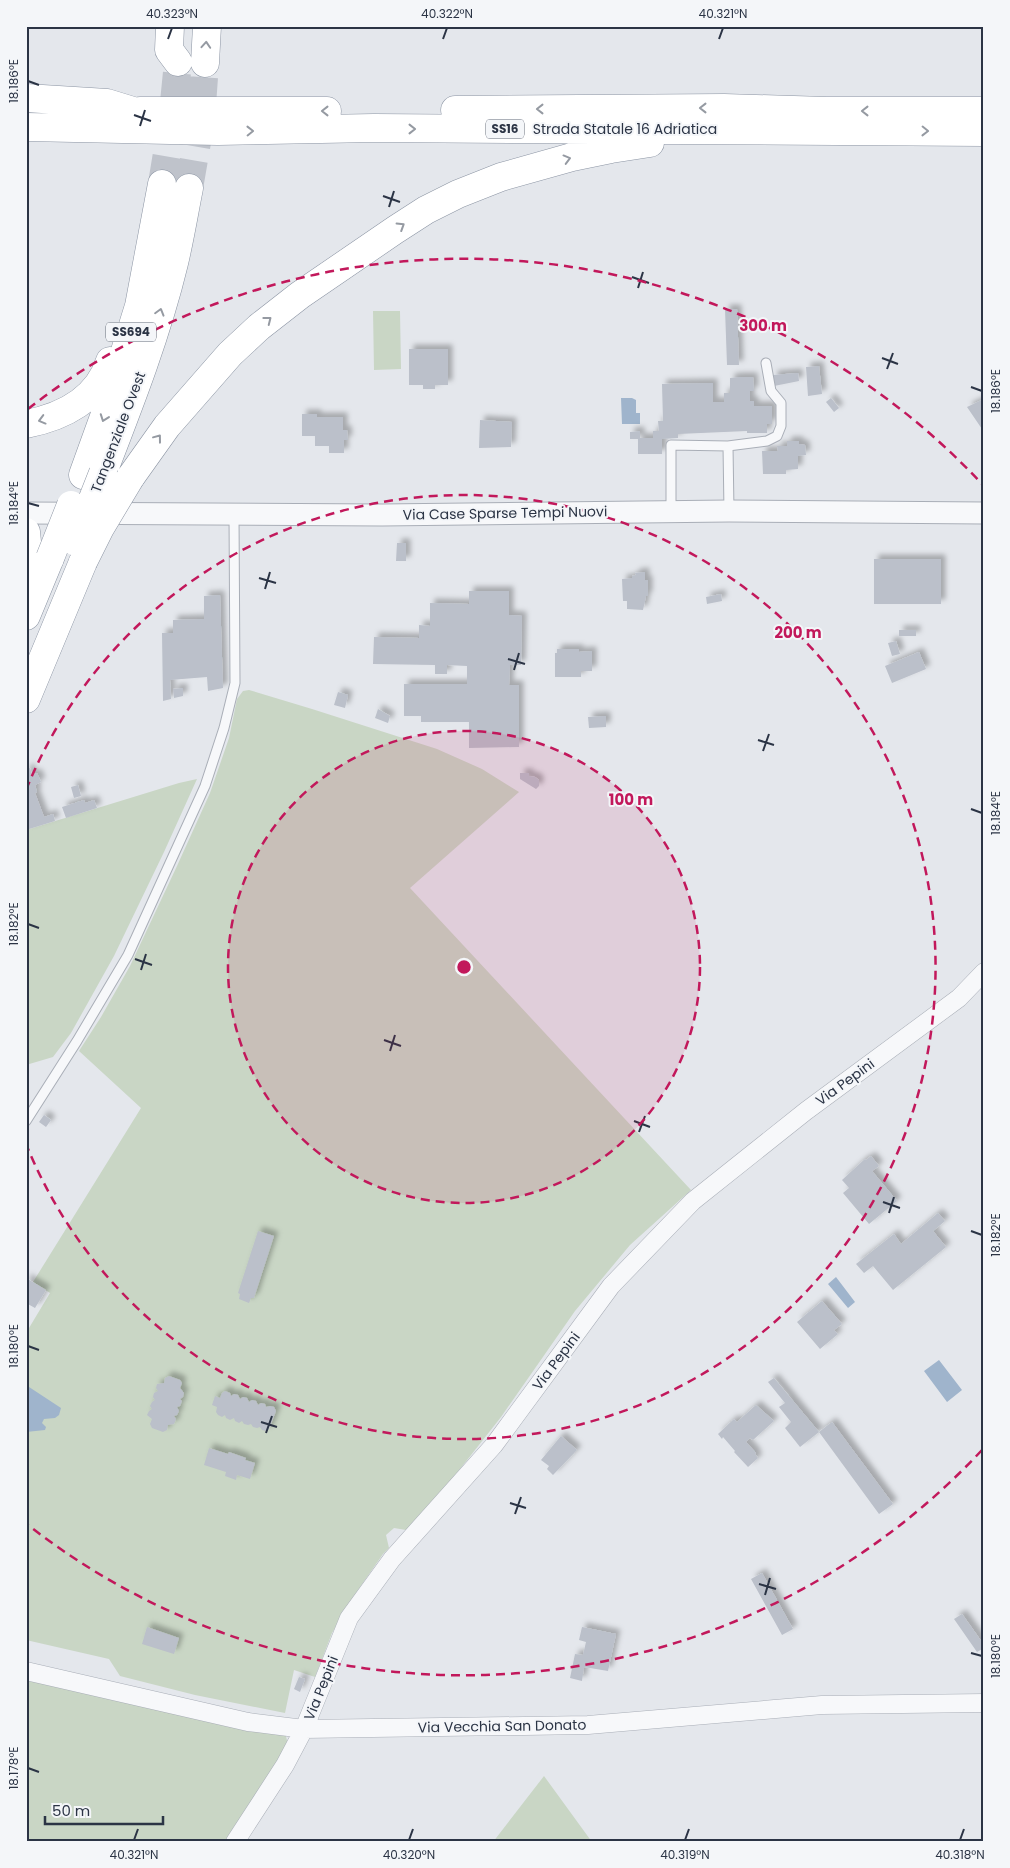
<svg xmlns="http://www.w3.org/2000/svg" width="1010" height="1868" font-family="Poppins,sans-serif">
	<style>
		.green { fill: #c9d6c5 }
		.water { fill: #9fb4cc }
		.building { fill: #bbc0ca; filter: url(#shadow) }
		.lines { fill: none; stroke-linecap: round; stroke-linejoin: round }
		.trunk-tunnel { stroke: #bfc3cb; stroke-width: 28; stroke-dasharray: 28 14; stroke-linecap: butt }
		.service-casing { stroke: #a9aeb7; stroke-width: 11 }
		.minor-casing { stroke: #a9aeb7; stroke-width: 19 }
		.tertiary-casing { stroke: #a9aeb7; stroke-width: 23 }
		.trunk-casing { stroke: #8b94a3; stroke-width: 29 }
		.service { stroke: #f7f8fa; stroke-width: 9 }
		.minor { stroke: #f7f8fa; stroke-width: 18 }
		.tertiary { stroke: #f7f8fa; stroke-width: 21 }
		.trunk { stroke: #fff; stroke-width: 28 }
		.trunk-bridge-casing { stroke: #8b94a3; stroke-width: 29; stroke-linecap: butt }
		.trunk-bridge { stroke: #fff; stroke-width: 28 }
		.oneway { stroke: #959aa2 }
		.ticks { fill: none; stroke: #2b3445; stroke-width: 2 }
		.ring { fill: none; stroke: #c2185b; stroke-width: 2.5; stroke-dasharray: 9 6 }
		.labels { text-anchor: middle; stroke-width: 4; stroke-linejoin: round; paint-order: stroke }
		.shield { fill: #f4f6f9; stroke: #676e7b; stroke-width: 1 }
		.shield-label { font-size: 12px; font-weight: bold; fill: #2b3445 }
		.street-label { font-size: 14px; fill: #2b3445; stroke: #f4f6f9 }
		.centre { fill: #c2185b; stroke: #f4f6f9; stroke-width: 2.5 }
		.ring-label { font-size: 15px; text-anchor: middle; font-weight: bold; fill: #c2185b; stroke: #f4f6f9; stroke-width: 4; stroke-linejoin: round; paint-order: stroke }
		.neatline { fill: none; stroke: #2b3445; stroke-width: 2 }
		.ticks-label { font-size: 12px; text-anchor: middle; fill: #2b3445 }
	</style>
	<defs>
		<filter id="shadow"><feDropShadow dx="4.5" dy="-4.5" stdDeviation="2.5" flood-color="#0004"/></filter>
	</defs>
	<rect width="100%" height="100%" fill="#e4e7ec"/>
	<path class="green" d="M373,311H400L401,369L374,370Z
		M249,690L312,709L437,749L482,769L519,792L410,888L691,1190L630,1245L575,1311L501,1417L434,1502L406,1530L394,1528L386,1535L389,1548L383,1554L358,1590L332,1633L315,1677L294,1670L285,1713L195,1695L120,1676L109,1659L26,1640V1333L50,1293L33,1282L141,1108L79,1051L101,1017L130,966L177,866L210,793L229,738L237,699L243,691Z
		M197,779L164,852L114,956L71,1033L53,1057L26,1065V830L179,783Z
		M26,1677L285,1733L288,1744L228,1842H26Z
		M544,1776L592,1842H493Z"/>
	<path class="water" d="M621,398H632L636,400V413H640V424H622Z
		M836,1277L855,1302L848,1308L828,1284Z
		M939,1360L962,1390L947,1402L924,1371Z
		M26,1385L61,1408L59,1415L55,1418L44,1419L42,1423L46,1427L45,1430L26,1432Z"/>
	<path class="building" d="M725,309H737L739,365H727Z
		M409,349H448V385H435V389H423V385H409Z
		M819,366L822,394L808,396L806,367Z
		M798,373L799,381L774,386L773,375Z
		M739,377H753L754,391H750V401H754V406H772V424H767V433H747V431L678,434V438L662,439V454H638V439H630V432L640,431V438H653V431H659L658,421H663L662,384L713,383V402H724V393H730V378Z
		M831,398L839,408L834,412L826,402Z
		M984,399V432L967,407Z
		M302,414H317V417H343V430H347L348,440H344V453H329V446H315V436H302Z
		M480,420L512,422L511,447L479,448Z
		M787,441H799V444L805,445L806,455L798,456V469L786,470V474H763L762,451H778L777,446H787Z
		M397,543H406V561H396Z
		M874,559H941V604H874Z
		M645,572V580H648V596H646L643,610L627,609V601H623L622,579L632,578V576L636,575L635,573Z
		M469,591H509V615L522,616L521,665H510L509,685H519V747L469,748V722H421V716H404V684H467V666L447,665V674H435V665L373,664L374,637L419,638V625L430,626V603L469,604Z
		M721,594L722,601L707,604L706,597Z
		M220,595L223,688L208,691L207,677L170,680L171,699L163,701L162,633H173V620L204,619V596Z
		M899,630H916V636H899Z
		M896,641L900,654L892,656L888,643Z
		M557,649H579V652L592,651V671H581V677H555V653H557Z
		M919,652L926,669L892,683L885,666Z
		M183,688V696L174,698L173,689Z
		M338,692L348,695L345,708L334,705Z
		M378,709L390,716L388,723L375,718Z
		M606,716V727L589,728L588,717Z
		M30,768L32,775L37,773L41,782L35,785L37,792L35,793L44,817L53,814L55,821L26,830V769Z
		M520,773H529V776L535,777L539,780V786L536,789L520,779Z
		M78,785L81,796L74,798L71,787Z
		M84,800L85,803L94,800L97,808L66,818L62,807Z
		M44,1115L51,1120L46,1127L39,1122Z
		M871,1156L879,1166L872,1171L897,1201L869,1224L843,1193L849,1188L842,1180L865,1159L866,1160Z
		M938,1213L945,1221L933,1231L946,1247L893,1290L873,1266L864,1273L856,1264L894,1234L901,1244Z
		M258,1231L274,1236L254,1298H251L249,1303L239,1299L240,1294L238,1293Z
		M26,1278L46,1290L35,1308L26,1303Z
		M822,1301L842,1324L834,1330L838,1334L820,1349L797,1322Z
		M169,1376L180,1380L182,1383L180,1388L184,1393L183,1397L180,1399L182,1401L180,1406L177,1407L179,1411L177,1415L174,1416L176,1419L174,1424L168,1425L167,1430L163,1432L152,1428L150,1424L152,1419L147,1415L149,1411L152,1409L150,1406L152,1402L155,1400L153,1397L154,1393L158,1391L156,1388L157,1384L164,1383L165,1378Z
		M774,1378L819,1432L800,1447L785,1428L791,1422L779,1407L785,1403L768,1382Z
		M225,1391L230,1393L231,1396L234,1394L238,1395L240,1399L243,1397L247,1398L249,1402L252,1400L256,1401L258,1405L261,1403L265,1404L266,1407L270,1406L274,1407L276,1411L269,1429L266,1431L262,1430L260,1427L257,1428L253,1427L251,1424L248,1425L244,1424L242,1421L239,1423L235,1421L234,1418L230,1420L226,1418L225,1415L222,1417L218,1415L216,1412L217,1407L212,1405L215,1396L220,1398L222,1393Z
		M756,1405L774,1421L753,1440L750,1438L746,1442L756,1453L755,1454L758,1458L748,1467L734,1452L735,1451L723,1437L722,1439L718,1434L734,1419L737,1422Z
		M832,1422L893,1504L879,1514L819,1432Z
		M561,1436L577,1450L553,1475L547,1469L549,1466L541,1460Z
		M209,1448L228,1454L229,1452L246,1458L245,1460L255,1463L250,1479L237,1475L236,1480L225,1476L226,1472L204,1465Z
		M762,1573L793,1629L782,1635L751,1579Z
		M962,1614L984,1645V1648L977,1652L954,1619Z
		M147,1627L179,1638L174,1654L142,1644Z
		M582,1627L616,1634L608,1671L584,1667L582,1681L570,1678L575,1654L583,1655L586,1642L579,1640Z
		M299,1677L305,1679L300,1692L294,1689Z"/>
	<g class="lines">
		<path class="trunk-tunnel" d="M162,184L172,123L178,62
			M189,188L201,119L205,63"/>
		<defs>
			<path id="service" d="M728,446L729,511
				M671,511V445L728,446L767,441L777,436L781,426V403L771,391L766,363
				M26,1121L77,1041L128,955L205,786L224,728L235,683L234,514"/>
			<path id="minor" d="M26,1671L248,1722L304,1729L588,1725L822,1705L984,1703
				M235,1842L285,1765L304,1729L349,1618L392,1559L494,1445L611,1286L693,1201L806,1111L959,998L984,972"/>
			<path id="tertiary" d="M26,513L382,515L729,511L984,513"/>
			<path id="trunk" d="M170,26L169,50L178,62
				M205,63L207,26
				M26,98L107,103L133,111
				M455,110L724,108L826,111H984
				M140,111H327
				M26,127L218,131L374,128L984,132
				M26,424C63,417 98,399 110,361
				M105,467C131,400 157,333 174,263C180,238 184,213 189,188
				M83,475L109,403L139,306L162,184
				M130,478L167,426L230,354L259,327L300,295L395,230L426,210L458,194L501,177L572,157L611,149L650,143
				M26,532L29,562L26,581
				M26,616L50,558
				M26,699L83,562"/>
		</defs>
		<use href="#service" class="service-casing"/>
		<use href="#minor" class="minor-casing"/>
		<use href="#tertiary" class="tertiary-casing"/>
		<use href="#trunk" class="trunk-casing"/>
		<use href="#service" class="service"/>
		<use href="#minor" class="minor"/>
		<use href="#tertiary" class="tertiary"/>
		<use href="#trunk" class="trunk"/>
		<defs>
			<path id="trunk-bridge" d="M76,542L103,473
				M50,558L71,505
				M83,562L100,528L130,478"/>
		</defs>
		<use href="#trunk-bridge" class="trunk-bridge-casing"/>
		<use href="#trunk-bridge" class="trunk-bridge"/>
	</g>
	<defs><path id="oneway-chevron" d="M-2-3.5L2.5 0L-2 3.5" fill="none" stroke-width="1.6" stroke-linecap="round" stroke-linejoin="round" transform="scale(1.25)"/></defs>
	<g class="oneway">
		<use href="#oneway-chevron" transform="translate(206 45) rotate(-86)"/>
		<use href="#oneway-chevron" transform="translate(703 108) rotate(180)"/>
		<use href="#oneway-chevron" transform="translate(540 109) rotate(180)"/>
		<use href="#oneway-chevron" transform="translate(325 111) rotate(180)"/>
		<use href="#oneway-chevron" transform="translate(865 111) rotate(-180)"/>
		<use href="#oneway-chevron" transform="translate(412 129)"/>
		<use href="#oneway-chevron" transform="translate(250 131) rotate(-1)"/>
		<use href="#oneway-chevron" transform="translate(925 131) rotate(1)"/>
		<use href="#oneway-chevron" transform="translate(567 159) rotate(-15)"/>
		<use href="#oneway-chevron" transform="translate(401 226) rotate(-32)"/>
		<use href="#oneway-chevron" transform="translate(160 312) rotate(-74)"/>
		<use href="#oneway-chevron" transform="translate(268 320) rotate(-38)"/>
		<use href="#oneway-chevron" transform="translate(104 418) rotate(110)"/>
		<use href="#oneway-chevron" transform="translate(42 420) rotate(165)"/>
		<use href="#oneway-chevron" transform="translate(158 438) rotate(-53)"/>
	</g>
	<path class="ticks" d="M168,39L172,28M443,39L447,28M719,39L723,28M28,81L39,85M134,115L151,121M140,126L145,110M383,196L400,202M389,207L394,191M632,277L649,283M638,288L643,272M882,358L898,364M887,369L893,353M971,387L982,391M28,503L39,506M259,578L276,583M265,589L270,572M508,659L525,664M514,670L519,653M758,740L774,745M763,751L769,734M971,809L982,813M28,924L39,928M135,959L152,965M141,970L146,954M384,1040L401,1046M390,1051L395,1035M634,1121L650,1127M639,1132L645,1116M883,1202L900,1208M889,1213L894,1197M971,1231L982,1235M28,1346L39,1350M261,1422L277,1427M266,1433L272,1416M510,1503L526,1508M515,1514L521,1497M759,1584L776,1589M765,1595L770,1578M971,1653L982,1656M28,1768L39,1772M134,1840L138,1829M409,1840L413,1829M685,1840L689,1829M960,1840L964,1829"/>
	<circle cx="464" cy="967" r="236" fill="#c2185b" fill-opacity=".12"/>
	<g class="ring">
		<circle cx="464" cy="967" r="236"/>
		<path d="M26 790A472 472 0 1 1 26 1144"/>
		<path d="M982 1450A708 708 0 0 1 28 1525M28 409A708 708 0 0 1 982 484"/>
	</g>
	<g class="labels">
		<g class="shield">
			<rect x="486" y="119.5" width="38" height="19" rx="4"/>
			<rect x="106" y="322.5" width="50" height="19" rx="4"/>
		</g>
		<g class="shield-label">
			<text x="505" y="133">SS16</text>
			<text x="131" y="336">SS694</text>
		</g>
		<g class="street-label">
			<text x="625" y="134">Strada Statale 16 Adriatica</text>
			<text transform="translate(118 432) rotate(-69)" y="5">Tangenziale Ovest</text>
			<text transform="translate(505 513) rotate(-1)" y="5">Via Case Sparse Tempi Nuovi</text>
			<text transform="translate(845 1082) rotate(-36)" y="5">Via Pepini</text>
			<text transform="translate(556 1361) rotate(-53)" y="5">Via Pepini</text>
			<text transform="translate(321 1688) rotate(-68)" y="5">Via Pepini</text>
			<text transform="translate(502 1726) rotate(-1)" y="5">Via Vecchia San Donato</text>
		</g>
	</g>
	<circle cx="464" cy="967" r="8" class="centre"/>
	<g class="ring-label">
		<text x="763" y="331">300 m</text>
		<text x="798" y="638">200 m</text>
		<text x="631" y="805">100 m</text>
	</g>
	<rect width="1010" height="1868" fill="none" stroke="#f4f6f9" stroke-width="55"/>
	<path d="M45 1816v8h118v-8" fill="none" stroke="#2b3445" stroke-width="2.5"/>
	<text x="52" y="1816" font-size="15" fill="#2b3445" stroke="#f4f6f9" stroke-width="4" paint-order="stroke">50 m</text>
	<rect x="28" y="28" width="954" height="1812" class="neatline"/>
	<g class="ticks-label">
		<text x="172" y="18">40.323°N</text>
		<text x="447" y="18">40.322°N</text>
		<text x="723" y="18">40.321°N</text>
		<text transform="translate(14 81) rotate(-90)" y="4">18.186°E</text>
		<text transform="translate(996 391) rotate(-90)" y="4">18.186°E</text>
		<text transform="translate(14 503) rotate(-90)" y="4">18.184°E</text>
		<text transform="translate(996 813) rotate(-90)" y="4">18.184°E</text>
		<text transform="translate(14 924) rotate(-90)" y="4">18.182°E</text>
		<text transform="translate(996 1235) rotate(-90)" y="4">18.182°E</text>
		<text transform="translate(14 1346) rotate(-90)" y="4">18.180°E</text>
		<text transform="translate(996 1656) rotate(-90)" y="4">18.180°E</text>
		<text transform="translate(14 1768) rotate(-90)" y="4">18.178°E</text>
		<text x="134" y="1859">40.321°N</text>
		<text x="409" y="1859">40.320°N</text>
		<text x="685" y="1859">40.319°N</text>
		<text x="960" y="1859">40.318°N</text>
	</g>
</svg>
